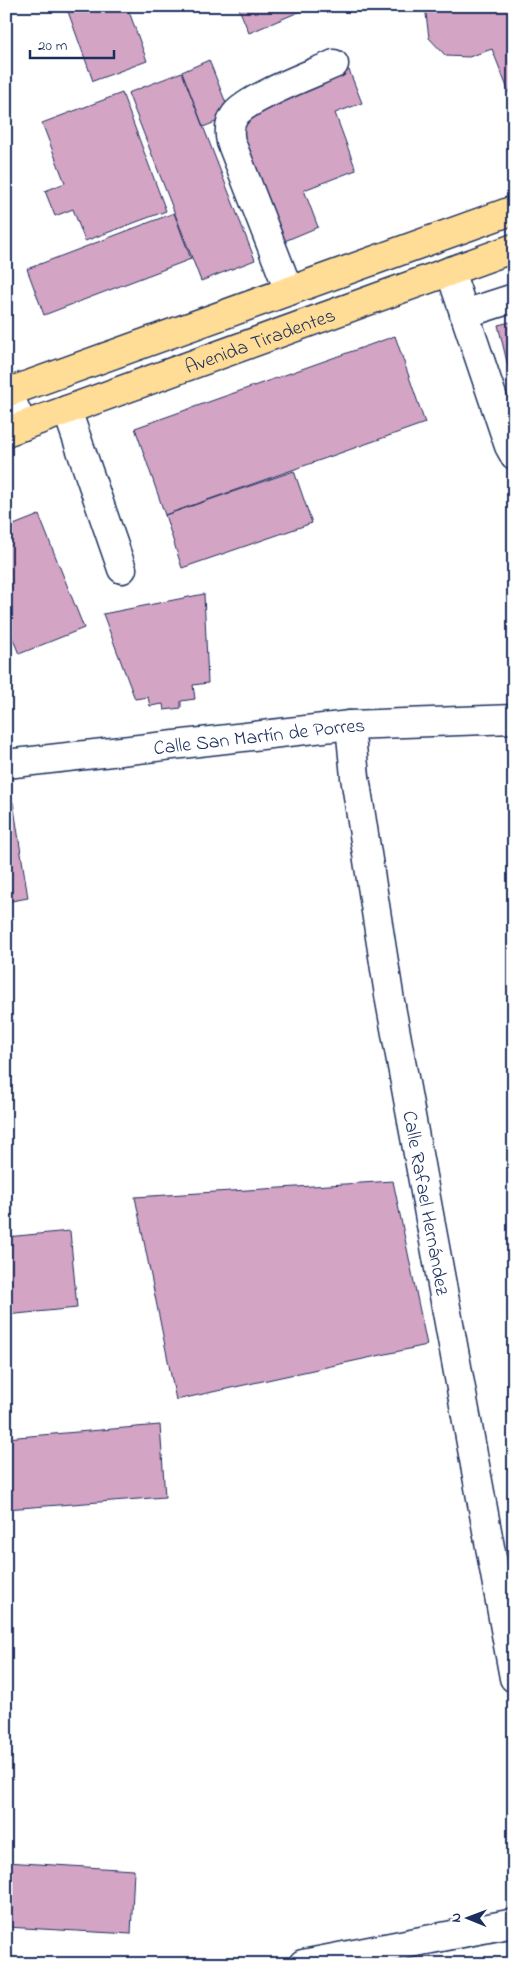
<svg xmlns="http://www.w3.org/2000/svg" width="520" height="1970" font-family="'Indie Flower',sans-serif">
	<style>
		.building { fill: #d4a4c4; stroke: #1b2f5e }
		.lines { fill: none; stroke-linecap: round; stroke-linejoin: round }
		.minor-casing { stroke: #1b2f5e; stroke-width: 31 }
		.major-casing { stroke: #1b2f5e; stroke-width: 31 }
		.minor { stroke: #fff; stroke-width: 28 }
		.major { stroke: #ffdd96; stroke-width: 28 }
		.labels { text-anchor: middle; stroke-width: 4.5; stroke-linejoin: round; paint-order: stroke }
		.street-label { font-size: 20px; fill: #1b2f5e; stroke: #fff }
	</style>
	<rect width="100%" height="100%" fill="#fff"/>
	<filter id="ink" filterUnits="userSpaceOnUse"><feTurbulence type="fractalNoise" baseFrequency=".02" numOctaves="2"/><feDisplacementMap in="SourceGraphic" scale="10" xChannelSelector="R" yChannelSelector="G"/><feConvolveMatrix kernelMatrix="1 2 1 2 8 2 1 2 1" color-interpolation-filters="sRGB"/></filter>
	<g filter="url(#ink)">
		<path class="building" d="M66,6H127L147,61L93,81Z
			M238,6H313L249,33Z
			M425,6H514V105L492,49L469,57L446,56L429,38Z
			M209,60L231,116L203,127L182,72Z
			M349,70L362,103L335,113L356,170L304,190L318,227L280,243L231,116Z
			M182,72L255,260L201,281L128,93Z
			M122,93L166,211L85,241L73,209L55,216L45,191L65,183L42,123Z
			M174,213L191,259L44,315L27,269Z
			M514,321V391L498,325Z
			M395,336L425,423L165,515L135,428Z
			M294,471L312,523L182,568L165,515Z
			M39,515L84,628L19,654L6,622V528Z
			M204,594L208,683L193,685L195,699L181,701V708L164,710L163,704L150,706L148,697L135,699L103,614Z
			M13,802L28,898L6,902V803Z
			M393,1181L427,1345L176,1400L135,1197Z
			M70,1231L77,1308L6,1315V1237Z
			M160,1425L165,1497L6,1509V1438Z
			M6,1862L134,1870L131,1934L6,1927Z"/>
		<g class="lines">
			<defs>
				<g id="minor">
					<path d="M450,271L509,446L514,455"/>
					<path d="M289,291L231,142C229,133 229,123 235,115C247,98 312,74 334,64"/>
					<path d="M464,314L514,298"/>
					<path d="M6,388L23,426"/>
					<path d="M67,410L122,569"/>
					<path id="s1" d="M350,725L355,777L390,1001L514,1678"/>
					<path id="s2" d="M6,764L350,725L514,719"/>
					<path d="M303,1964L514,1923"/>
				</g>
				<g id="major">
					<path d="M6,393L514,210"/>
					<path id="s3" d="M6,432L514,248"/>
				</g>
			</defs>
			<use href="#minor" class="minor-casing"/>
			<use href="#major" class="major-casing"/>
			<use href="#minor" class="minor"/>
			<use href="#major" class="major"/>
		</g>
	</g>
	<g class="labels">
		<g class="street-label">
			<text dy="7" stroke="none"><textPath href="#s3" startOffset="270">Avenida Tiradentes</textPath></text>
			<text dy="7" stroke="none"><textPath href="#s2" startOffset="255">Calle San Martín de Porres</textPath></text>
			<text dy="7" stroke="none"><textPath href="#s1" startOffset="484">Calle Rafael Hernández</textPath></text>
		</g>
	</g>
	<rect width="520" height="1970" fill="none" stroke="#fff" stroke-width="25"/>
	<rect x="12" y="12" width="495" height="1945" fill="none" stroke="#1b2f5e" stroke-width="2" filter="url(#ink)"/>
	<g transform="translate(468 1918) rotate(271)" stroke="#ffffff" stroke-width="4" paint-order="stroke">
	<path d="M0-4L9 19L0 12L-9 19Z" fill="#1b2f5e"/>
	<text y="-8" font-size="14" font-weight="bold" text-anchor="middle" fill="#1b2f5e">N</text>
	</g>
	<path d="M30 50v8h84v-8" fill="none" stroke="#1b2f5e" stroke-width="2.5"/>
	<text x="38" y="50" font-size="15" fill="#1b2f5e" stroke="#ffffff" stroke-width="4" paint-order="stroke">20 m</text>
</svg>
